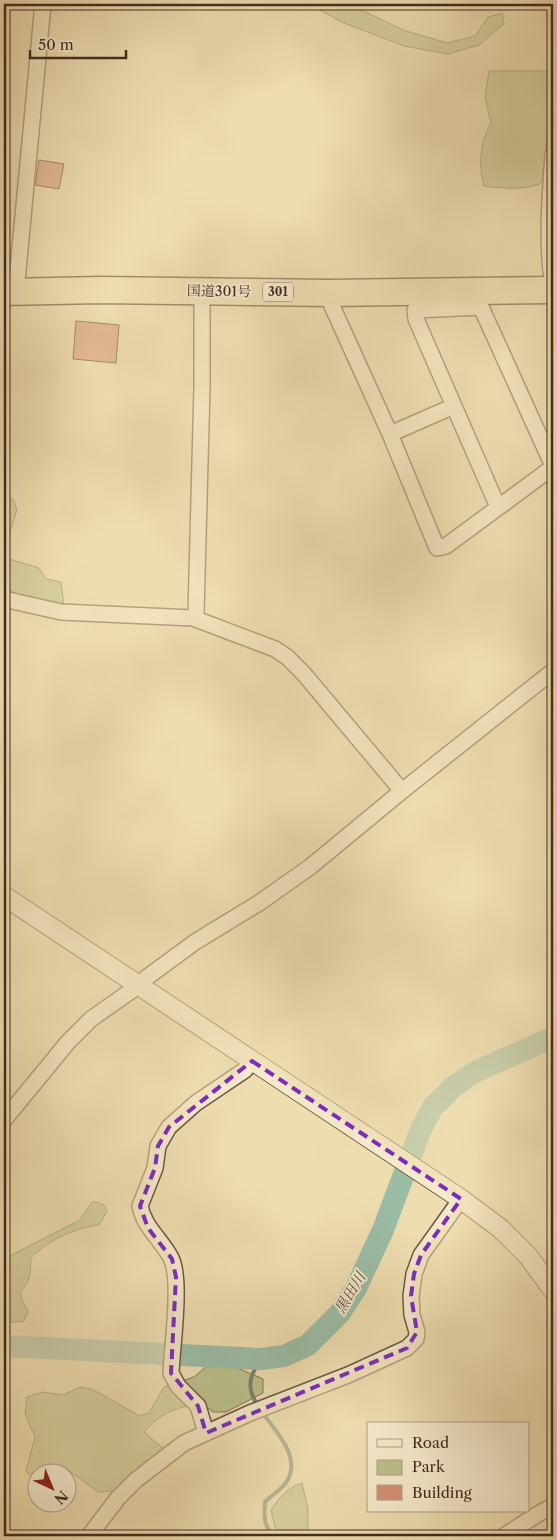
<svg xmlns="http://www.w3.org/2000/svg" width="557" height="1540" font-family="'Libre Caslon Text','Noto Serif JP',serif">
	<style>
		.green { fill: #bbc089; stroke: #7f7656 }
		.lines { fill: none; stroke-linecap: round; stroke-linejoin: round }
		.stream { stroke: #788371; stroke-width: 4 }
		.river { stroke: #9bbda6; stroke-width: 22 }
		.building { fill: #d49071; stroke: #432c22 }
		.minor-casing { stroke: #6e5845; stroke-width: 18 }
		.tertiary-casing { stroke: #6e5845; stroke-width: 21 }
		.trunk-casing { stroke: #432c22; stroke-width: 29 }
		.minor { stroke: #f4e9cb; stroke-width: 15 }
		.tertiary { stroke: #f4e9cb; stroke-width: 19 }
		.trunk { stroke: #eeddaf; stroke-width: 26 }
		.marked { fill: none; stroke: #7b2cbf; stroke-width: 4; stroke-dasharray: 10 6; stroke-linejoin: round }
		.labels { text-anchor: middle; stroke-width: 4; stroke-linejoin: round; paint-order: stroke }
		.shield { fill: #f4e9cb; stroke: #786555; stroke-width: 1 }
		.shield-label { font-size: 12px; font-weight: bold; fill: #432c22 }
		.street-label { font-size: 14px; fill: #432c22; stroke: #f4e9cb }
		.water-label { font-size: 15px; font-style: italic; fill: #595043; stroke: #f4e9cb }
	</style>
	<rect width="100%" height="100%" fill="#eeddaf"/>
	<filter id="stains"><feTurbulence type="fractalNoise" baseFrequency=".004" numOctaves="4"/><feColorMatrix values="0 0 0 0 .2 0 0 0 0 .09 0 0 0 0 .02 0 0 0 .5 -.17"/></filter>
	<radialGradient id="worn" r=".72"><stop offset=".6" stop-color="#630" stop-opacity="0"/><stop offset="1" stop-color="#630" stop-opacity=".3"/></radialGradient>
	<path class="green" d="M308,4H349L403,30L447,43L475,36L488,17L502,13L504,24L479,45L448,54L404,46L344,23Z
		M489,71H547L553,83L542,182C531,191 498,188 484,186C478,165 480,143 491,123L485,97Z
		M4,497L13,499L17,510L4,550Z
		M4,553L6,558L39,568L46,579L61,582L64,606L36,601L10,591L7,579L4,576Z
		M92,1202H97L104,1205L107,1211L99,1225C75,1228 48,1240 31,1258C30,1263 31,1269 30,1274C26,1293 13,1287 28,1311L24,1321L4,1323V1259L80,1220Z
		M207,1366H233L263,1379V1393L226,1412H213L203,1404C178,1406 160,1413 144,1432L165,1450L145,1462L115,1491L98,1492L64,1467L50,1472H38L37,1478L33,1480L26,1471L35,1437L25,1414L27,1397L43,1392L63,1395L80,1387L92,1389L140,1416L149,1413L164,1387L194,1377Z
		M302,1483L308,1509V1536H281L275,1527L271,1510C280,1497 287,1488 302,1483Z"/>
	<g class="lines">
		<path class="stream" d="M258,1406C246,1388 249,1376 261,1359
			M262,1412C276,1432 304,1459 285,1484C280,1490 271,1496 265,1502C264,1517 263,1525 274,1536"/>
		<path class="river" d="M4,1346L261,1359L284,1356L308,1345L340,1313L356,1288L383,1230L421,1129L433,1107L453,1087L475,1072L553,1037"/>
	</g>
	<path class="building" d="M39,160L64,164L59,189L35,185Z
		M76,321L119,325L116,363L73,359Z"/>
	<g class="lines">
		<defs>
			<path id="minor" d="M553,155C550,194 546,246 553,285
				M16,291L43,4
				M330,293L332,306L390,434L437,548L446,546L553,467
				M390,434L454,406
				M499,506L494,498L416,319L415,310L481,307L553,466
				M4,599L61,612L193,618L275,649L287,657L304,674L402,791
				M193,618L196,613L202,387V291
				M4,1120L68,1042L91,1019L138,986L146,978L195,942L259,903L310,867L402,791L553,671
				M206,1433L198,1406L178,1386L171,1373C172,1346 182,1280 171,1258C161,1239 144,1227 140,1206L155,1168L158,1146L169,1127L196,1103L245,1070L252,1061
				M89,1536L118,1498L136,1480L184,1443L250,1413L348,1375L407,1348L416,1339L417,1332L412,1315L411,1296L414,1274L421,1255L461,1199
				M504,1536L538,1514L553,1506"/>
			<path id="tertiary" d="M4,896L461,1199L501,1229L528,1256L553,1290"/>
			<path id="trunk" d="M4,292L100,290L330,293L553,290"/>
		</defs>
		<use href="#minor" class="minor-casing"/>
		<use href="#tertiary" class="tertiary-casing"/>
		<use href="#trunk" class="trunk-casing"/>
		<use href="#minor" class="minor"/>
		<use href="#tertiary" class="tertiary"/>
		<use href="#trunk" class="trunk"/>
	</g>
	<path d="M0 0H557V1540H0ZM252,1061L461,1199L421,1255L414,1274L411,1296L417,1332L407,1348L206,1433L198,1406L171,1373L176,1277L172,1259L148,1228L140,1206L155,1168L158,1146L169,1127Z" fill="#eeddaf" fill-opacity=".55" fill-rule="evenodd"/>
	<path class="marked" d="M252,1061L461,1199L421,1255L414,1274L411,1296L417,1332L407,1348L206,1433L198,1406L171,1373L176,1277L172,1259L148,1228L140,1206L155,1168L158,1146L169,1127Z"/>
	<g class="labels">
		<rect class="shield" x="263" y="282.5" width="30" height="19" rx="4"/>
		<g class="shield-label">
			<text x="278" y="296">301</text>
		</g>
		<g class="street-label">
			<text transform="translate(219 291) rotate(1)" y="5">国道301号</text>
		</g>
		<g class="water-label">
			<text transform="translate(350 1293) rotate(-59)" y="5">黒田川</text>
		</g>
	</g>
	<rect width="557" height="1540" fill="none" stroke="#eeddaf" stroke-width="20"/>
	<rect x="5" y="5" width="547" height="1530" fill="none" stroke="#432c22" stroke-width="2.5"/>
	<rect x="10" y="10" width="537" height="1520" fill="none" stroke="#432c22"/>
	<rect x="367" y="1422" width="162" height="90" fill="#f4e9cb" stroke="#ad9d87"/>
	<rect x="377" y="1439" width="25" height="8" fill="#f4e9cb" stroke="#ad9d87"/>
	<text x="412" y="1448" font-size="15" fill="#432c22">Road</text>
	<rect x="377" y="1460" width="25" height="15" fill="#bbc089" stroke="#ad9d87"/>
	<text x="412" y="1472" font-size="15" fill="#432c22">Park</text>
	<rect x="377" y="1485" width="25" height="15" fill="#d49071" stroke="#ad9d87"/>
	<text x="412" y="1498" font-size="15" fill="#432c22">Building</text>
	<g transform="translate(52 1488) rotate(136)"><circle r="24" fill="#f4e9cb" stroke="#ad9d87"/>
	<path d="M0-4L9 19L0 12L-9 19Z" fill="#8f2418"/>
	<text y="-8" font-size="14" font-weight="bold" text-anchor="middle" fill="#432c22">N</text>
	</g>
	<path d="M30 50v8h96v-8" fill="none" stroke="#432c22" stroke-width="2.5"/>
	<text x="38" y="50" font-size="15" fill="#432c22" stroke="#f4e9cb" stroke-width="4" paint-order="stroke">50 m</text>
	<rect width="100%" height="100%" filter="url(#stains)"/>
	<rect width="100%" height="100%" fill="url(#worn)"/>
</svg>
